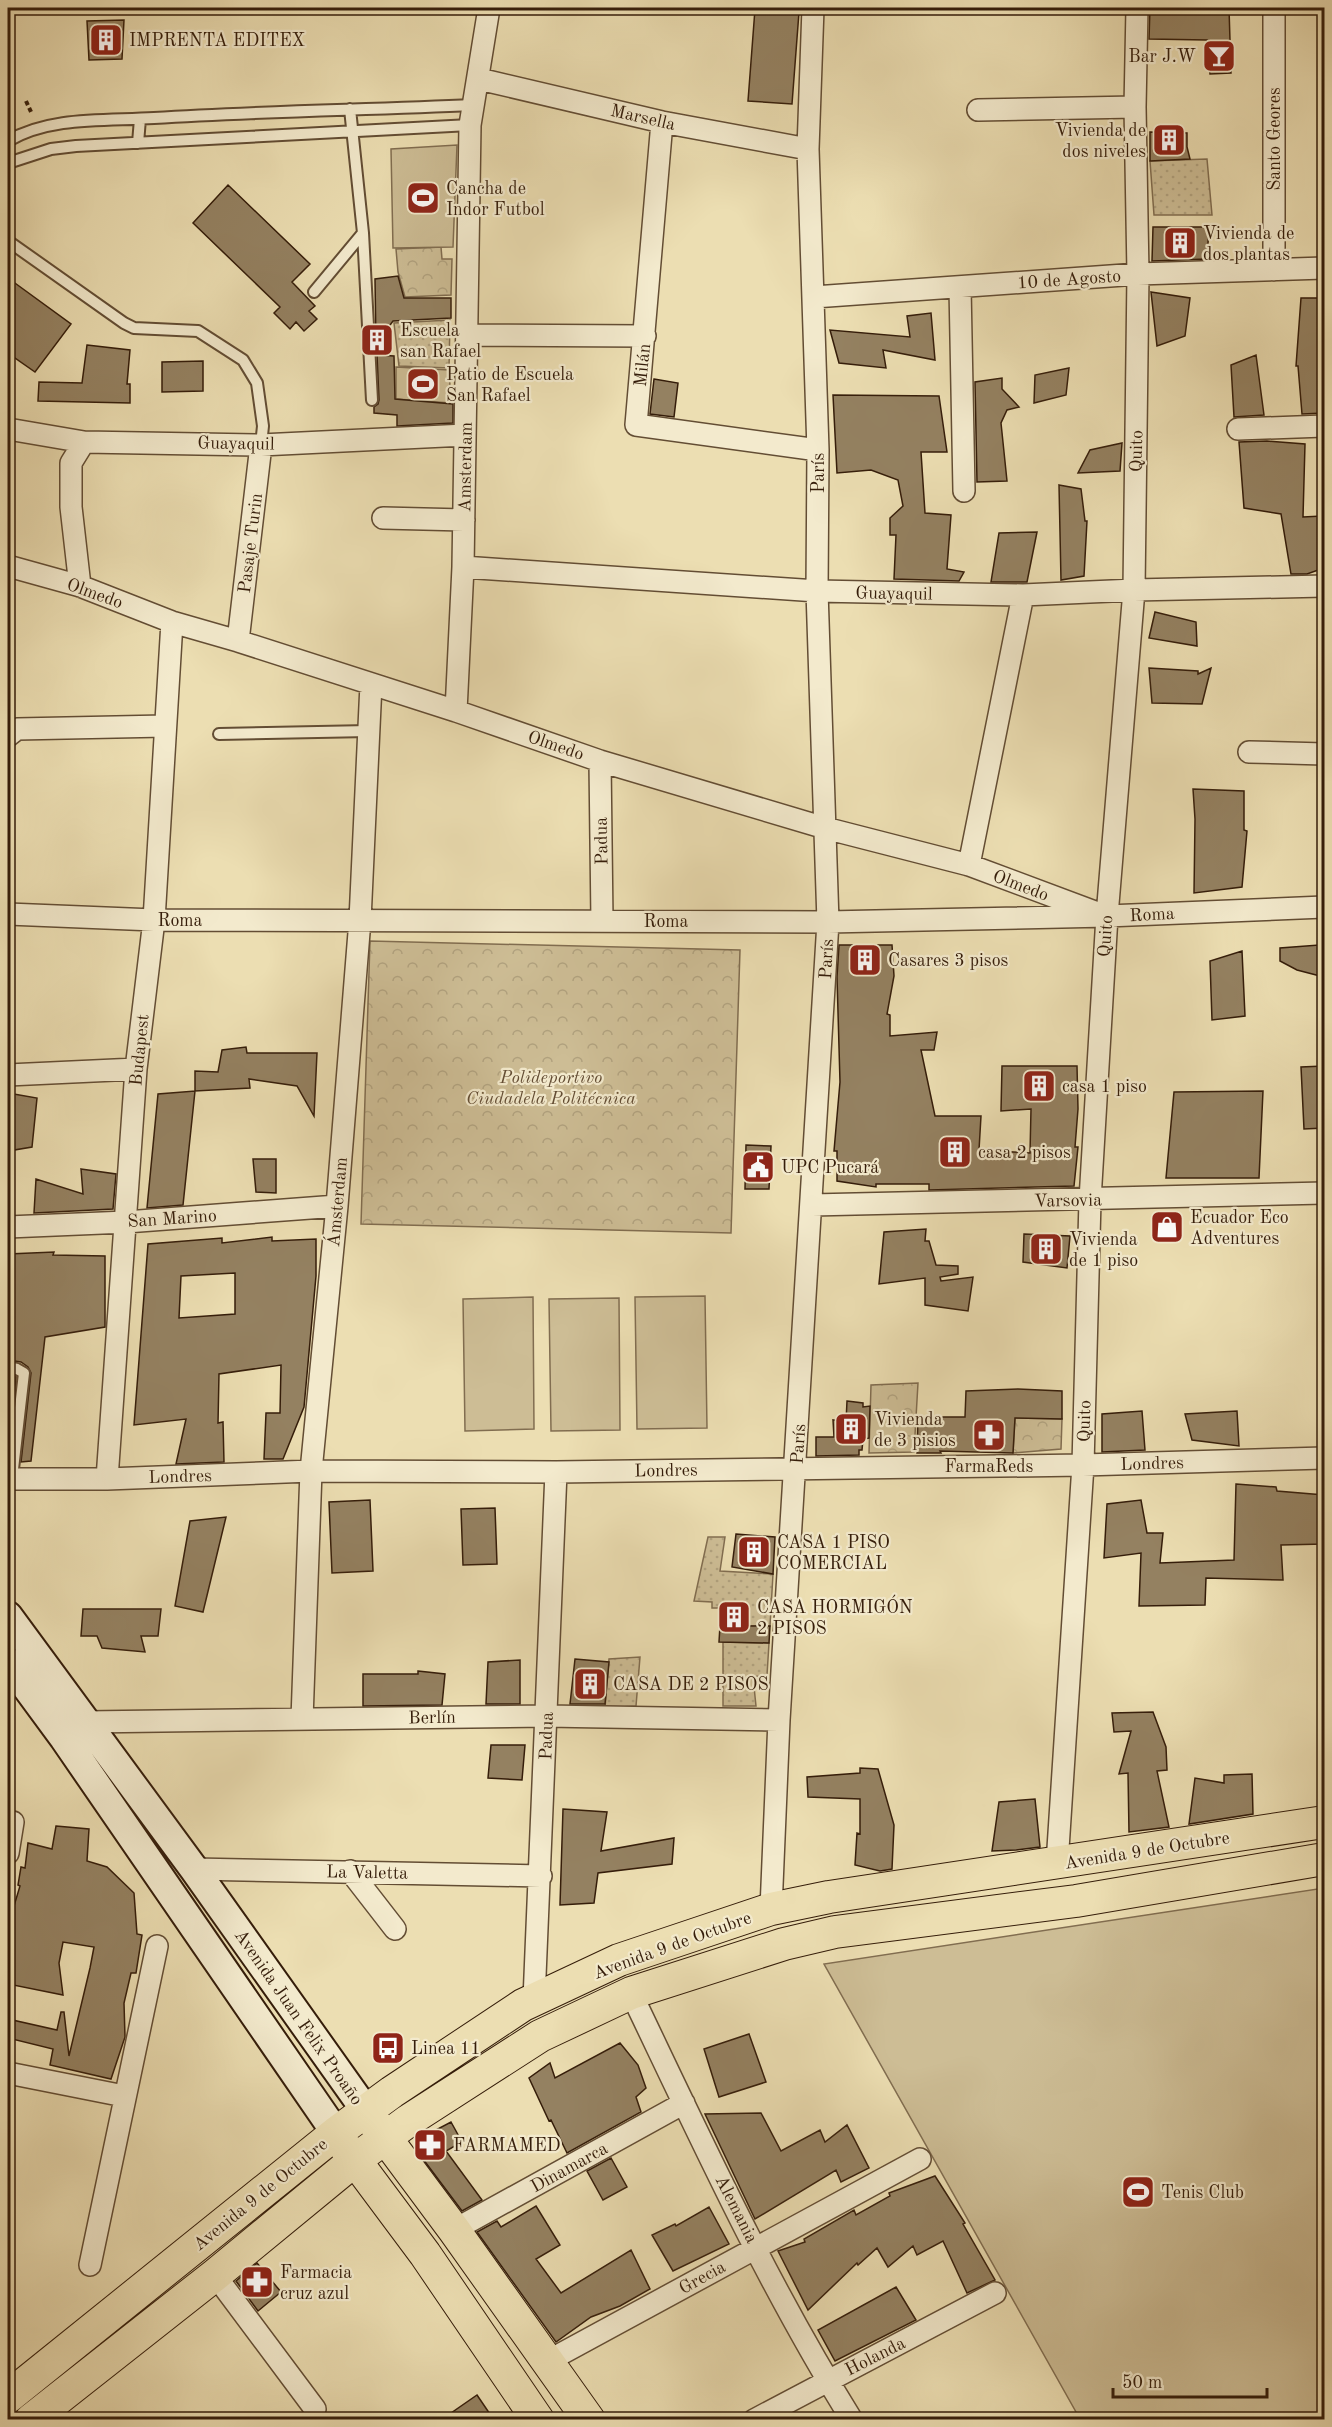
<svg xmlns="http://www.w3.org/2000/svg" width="1332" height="2427" font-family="'Old Standard TT',serif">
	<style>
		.grass { fill: url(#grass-dots); stroke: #816d50; stroke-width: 1.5 }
		.forest { fill: url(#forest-crowns); stroke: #816d50; stroke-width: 1.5 }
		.garden { fill: #cdbd95; stroke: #816d50; stroke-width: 1.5 }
		.building { fill: #948161; stroke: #351d0a; stroke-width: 1.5; fill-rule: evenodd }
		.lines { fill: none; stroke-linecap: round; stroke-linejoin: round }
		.lane-casing { stroke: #634d34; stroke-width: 14 }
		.street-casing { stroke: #634d34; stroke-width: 24 }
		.secondary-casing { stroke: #351d0a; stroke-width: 32 }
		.primary-casing { stroke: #351d0a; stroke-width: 34 }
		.path { stroke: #351d0a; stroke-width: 4; stroke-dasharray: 4.5 3; stroke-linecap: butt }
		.lane { stroke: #f3eacd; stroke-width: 10 }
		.street { stroke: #f3eacd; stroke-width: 21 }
		.secondary { stroke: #f3eacd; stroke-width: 28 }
		.primary { stroke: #ecdeb2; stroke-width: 32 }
		.labels { text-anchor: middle; stroke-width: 4.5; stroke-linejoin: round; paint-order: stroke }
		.poi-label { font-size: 18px; fill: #351d0a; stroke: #f3eacd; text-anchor: start }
		.street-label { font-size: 18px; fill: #351d0a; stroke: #f3eacd }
		.park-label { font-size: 18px; font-style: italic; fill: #634d34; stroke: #f3eacd }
	</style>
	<defs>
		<pattern id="grass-dots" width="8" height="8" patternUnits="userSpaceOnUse" patternTransform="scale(1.5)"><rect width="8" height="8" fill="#cdbd95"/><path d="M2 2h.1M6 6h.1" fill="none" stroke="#b1a27f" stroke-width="1.8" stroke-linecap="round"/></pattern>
		<pattern id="forest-crowns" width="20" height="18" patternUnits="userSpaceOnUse" patternTransform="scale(1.5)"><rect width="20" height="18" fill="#cdbd95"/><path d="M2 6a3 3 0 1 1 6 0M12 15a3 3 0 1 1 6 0" fill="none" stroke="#b1a27f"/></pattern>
	</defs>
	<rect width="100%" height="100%" fill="#ecdeb2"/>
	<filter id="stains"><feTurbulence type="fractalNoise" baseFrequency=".00333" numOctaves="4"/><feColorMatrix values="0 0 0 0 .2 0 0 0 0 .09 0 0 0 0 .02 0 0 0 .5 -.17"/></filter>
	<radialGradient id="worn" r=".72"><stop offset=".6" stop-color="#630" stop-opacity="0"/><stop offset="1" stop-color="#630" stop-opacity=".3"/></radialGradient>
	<path class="grass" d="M1207,159L1212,215H1154L1150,161Z
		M450,320L449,368L399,366L394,323Z
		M708,1537H725L720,1571L773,1574L770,1626H746L748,1608H712V1602L694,1601Z
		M723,1642L769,1643L767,1675L753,1677L756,1706H723Z
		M640,1657L636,1706L605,1708L609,1659Z"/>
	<path class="forest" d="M441,247L442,259H452L451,295L405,297L398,272L396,249Z
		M370,941L740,950L731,1233L361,1224Z
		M918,1383L914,1452L869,1453L871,1385Z
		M1015,1418L1062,1419L1061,1449L1013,1453Z"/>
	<path class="garden" d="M457,145L453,247L393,248L391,149Z
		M396,367L449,370L451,403L396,399Z
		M705,1296L707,1428L637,1429L635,1297Z
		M533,1297L534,1429L465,1431L463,1299Z
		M619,1298L620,1430L551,1431L549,1299Z
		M1324,1888V2419H1080L824,1964Z"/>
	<path class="building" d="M1150,8H1229L1231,73L1210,74L1207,40L1149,39Z
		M755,9L799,12L792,104L748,101Z
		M124,20L122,59L89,60L87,21Z
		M1150,132L1187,133V147L1190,159L1150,161Z
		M228,185L310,264L292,282L315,306L309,311L317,319L304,331L296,322L290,329L274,313L280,307L193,223Z
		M1153,227H1209L1207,259L1152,261Z
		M398,276L404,298H451V318L393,321L376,344L375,279Z
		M8,278L71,324L35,372L8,353Z
		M1151,292L1190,298L1185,336L1157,346Z
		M1301,298H1324V413L1302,414L1298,366H1296Z
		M931,313L935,360L883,350L886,368L839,363L830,330L910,337L907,316Z
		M87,345L130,350L127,384H130V403L38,401L39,382L82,383Z
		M377,355L394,356L395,399L453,404V423L397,426V415L374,413V407L378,404L379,400Z
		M1256,355L1264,415L1234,417L1231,365Z
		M203,361V391L162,392V362Z
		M1069,368L1066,395L1034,403L1035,375Z
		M1002,378V389L1019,407L1007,410L1001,423L1007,481L977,482L975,382Z
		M654,379L678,383L674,417L650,414Z
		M833,395L939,396L947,452H921L925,513L951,515L947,569L964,572L959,581L894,579L896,535H890V518L903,506L898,480L871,470L837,473Z
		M1267,441L1305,444L1303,517L1322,516L1324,568L1307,574H1291L1281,514L1244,508L1239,442Z
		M1122,443L1120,471L1078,473L1090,450Z
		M1059,485L1081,489L1085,521H1087L1084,576L1061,580Z
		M1037,532L1027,582H991L999,533Z
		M1155,612L1196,622L1197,646L1149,638Z
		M1149,668L1198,671V674L1211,668L1202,704L1152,703Z
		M1193,789L1244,791V830L1247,831L1242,887L1194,893L1195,819Z
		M839,945H892L894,976L887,1014L890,1015V1036L937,1032L934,1050H921L935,1116H981L979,1150L1030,1153L1031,1109L1001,1111L1002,1066H1077L1078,1109L1075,1147H1078L1074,1186L929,1190V1184H876V1187L837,1181V1151H834L840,1082L837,977Z
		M1319,945L1320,976L1297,970L1280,961V948Z
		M1242,951L1245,1016L1212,1020L1210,961Z
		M246,1047L247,1053H317L314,1116L297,1086L249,1079L250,1088L195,1091V1071L218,1072L222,1050Z
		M1324,1066V1128L1304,1129L1301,1067Z
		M195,1091L183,1205L147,1208L158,1094Z
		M1263,1091L1259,1178H1166L1174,1092Z
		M8,1093L37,1098L32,1147L8,1151Z
		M746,1145L771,1146L769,1189H745Z
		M253,1159H276V1193L256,1192Z
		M81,1169L116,1174L113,1209L34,1213L36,1179L83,1194Z
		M926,1229L925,1241H929L936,1265L958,1266V1274L940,1277L941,1281L973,1277L968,1311L925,1305V1278L879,1284L884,1232Z
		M1024,1234L1070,1236L1067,1268L1023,1262Z
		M272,1237V1241L316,1239V1276L304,1407L283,1459H264L266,1413H280L281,1365L219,1374L218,1423L223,1422L224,1462L176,1464L186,1419L134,1425L148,1244L222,1238V1243ZM235,1273V1314L179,1318L181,1276Z
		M54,1252L53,1255L105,1256V1327L45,1337L31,1461L21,1462L31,1373L28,1367L21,1362L8,1360V1254Z
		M8,1375L16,1377L8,1451Z
		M1018,1389L1062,1391V1419L1015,1418L1013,1453L940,1451L941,1453H917L918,1417H965L966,1391Z
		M847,1401L863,1403V1407L870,1406L869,1438L863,1439L862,1450H859V1455L816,1456V1437H834L833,1420L846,1422Z
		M1142,1411L1145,1450L1102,1452V1414Z
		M1237,1411L1239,1446L1192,1440L1185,1414Z
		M1236,1484L1276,1487L1277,1491L1324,1495V1544L1281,1545L1283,1580L1206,1578L1205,1605L1139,1606L1141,1553L1104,1558L1107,1504L1141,1500L1147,1533H1163L1160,1563L1234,1560Z
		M370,1500L373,1571L332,1573L329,1502Z
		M495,1508L497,1564L463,1565L461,1509Z
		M226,1517L203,1612L175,1606L190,1521Z
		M736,1534L775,1537L773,1574L732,1567Z
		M748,1608L746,1626H770L769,1643L719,1642L721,1609Z
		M83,1609H161L158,1636H141L145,1652L102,1648L97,1636H81Z
		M575,1659L609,1662L605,1704H570Z
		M520,1660V1704H486L488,1662Z
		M418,1671L445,1674L442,1705L363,1706V1674H418Z
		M1153,1712L1166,1747L1167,1770L1157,1771L1169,1827L1129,1832L1128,1773L1119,1774L1131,1731L1114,1732L1112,1713Z
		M491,1745H525L522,1780L488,1778Z
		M860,1768L878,1769L894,1825L892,1869L880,1871L855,1865L857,1833L860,1834V1799L808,1797L807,1777L860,1773Z
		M1252,1774L1253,1814L1189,1824L1195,1778L1224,1783V1775Z
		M1035,1799L1040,1847L1016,1850L992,1851L999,1802Z
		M563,1809L607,1812L601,1851L674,1838L672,1864L598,1873L594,1903L560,1905Z
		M56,1826L89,1829L87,1861L107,1867L134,1893L137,1934L142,1935L136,1973H131L124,2003L125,2037L111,2079L50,2065L53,2049L8,2038V2019L57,2030L61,2012H64L69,2056L90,1968L94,1947L63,1942L59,1963L63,1995L8,1984V1926L20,1886L18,1885L21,1867L25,1868L28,1843L52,1849Z
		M749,2034L766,2082L719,2097L704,2049Z
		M620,2043L638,2065L646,2088L636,2097L641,2112L567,2153L551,2120L549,2121L529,2078L550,2063L555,2078Z
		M761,2113L781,2151L820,2130L825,2142L847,2125L869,2168L841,2182L836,2170L755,2219L705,2114Z
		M451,2122L462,2142L446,2151L482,2200L462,2211L420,2155L422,2146L430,2133Z
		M611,2158L627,2187L603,2200L587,2171Z
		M935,2176L965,2223L963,2224L995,2280L967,2293L943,2241L917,2255L913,2246L888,2267L877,2248L858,2265L857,2263L808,2310L778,2251L805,2242L804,2239L854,2210L856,2215L890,2196L889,2193Z
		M536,2206L560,2245L536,2259L561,2293L631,2250L650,2289L620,2306L591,2317L556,2342L477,2232L497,2221L501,2227Z
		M709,2207L729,2244L673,2271L652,2235L675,2224L676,2226Z
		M257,2263L281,2292L258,2311L236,2281Z
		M896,2287L916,2320L835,2361L818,2330Z
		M477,2395L494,2420H441Z"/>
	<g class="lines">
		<defs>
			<path id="lane" d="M350,109L363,233L372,400
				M8,141C50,116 106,121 154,118C261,111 367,110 473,105
				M138,143L140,119
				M8,163L51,149L76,146L470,125
				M8,241L124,323L134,328L198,331L243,360L257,383L263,426L261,445
				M314,292L363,233
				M219,734L369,731
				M8,1367L17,1369L24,1373L12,1478"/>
			<path id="street" d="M479,79L662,122L808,149
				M978,110L1135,107
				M662,122L636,425L818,450
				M1274,270V8
				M960,287L964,491
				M814,297L1138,274L1324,268
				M468,335L645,336
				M8,429L84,442L261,445L465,435
				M1238,429L1324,426
				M383,518L464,520
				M8,566L80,586L172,622L238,641L456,711L600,761L825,828L969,865L1095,912
				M463,567L817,591L1023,595L1134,590L1324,586
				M80,586L71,507V463L84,442
				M238,641L261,445
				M456,711L463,567L470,125L489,8
				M8,736L17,729L165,726
				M1249,752L1324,754
				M600,761L602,921
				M969,865L1023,595
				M8,914L154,920L828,922L1107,916L1324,907
				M8,1075L136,1069
				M812,1205L1324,1193
				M8,1227L126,1222L337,1206
				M8,1479H107L311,1471L556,1472L1083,1465L1324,1458
				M107,1479L136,1069L154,920L172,622
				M302,1719L311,1471L337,1206L360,920L371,684
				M86,1722L547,1716L779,1720
				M8,1853L13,1822
				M1057,1864L1083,1465L1090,1200L1107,916L1134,590L1138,274L1135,107L1137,8
				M194,1869L541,1876
				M350,1871L395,1929
				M771,1909L779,1720L828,922L817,591L818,450L808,149L813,8
				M631,1993C700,2137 767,2284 852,2420
				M534,2000L556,1472
				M8,2073L124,2096
				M454,2230L684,2103
				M90,2265L157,1946
				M215,2275L315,2409
				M548,2361L920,2159
				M754,2420L995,2293"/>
			<path id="secondary" d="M8,1616L194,1869L366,2111
				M8,1662L64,1738L336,2133"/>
			<path id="primary" d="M373,2121L454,2230L589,2420
				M343,2144L425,2254L538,2420
				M8,2397L336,2133L392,2092L523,2005L619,1960L771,1909L829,1897L1324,1822
				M31,2420L215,2275L355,2160L408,2121L540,2036L631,1993L784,1944L835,1932L1076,1901L1324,1859"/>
		</defs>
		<use href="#lane" class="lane-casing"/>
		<use href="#street" class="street-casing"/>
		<use href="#secondary" class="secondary-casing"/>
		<use href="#primary" class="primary-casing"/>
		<path class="path" d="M26,101L32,114"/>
		<use href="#lane" class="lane"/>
		<use href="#street" class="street"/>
		<use href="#secondary" class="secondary"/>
		<use href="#primary" class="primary"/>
	</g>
	<defs>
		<symbol id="building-square" viewBox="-11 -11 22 22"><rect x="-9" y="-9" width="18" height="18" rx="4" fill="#8f2418" stroke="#f3eacd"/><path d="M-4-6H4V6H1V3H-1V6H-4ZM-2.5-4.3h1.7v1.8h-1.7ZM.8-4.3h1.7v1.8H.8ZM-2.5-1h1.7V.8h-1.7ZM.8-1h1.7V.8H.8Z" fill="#fff"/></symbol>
		<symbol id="bar-square" viewBox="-11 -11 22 22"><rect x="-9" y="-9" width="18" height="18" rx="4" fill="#8f2418" stroke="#f3eacd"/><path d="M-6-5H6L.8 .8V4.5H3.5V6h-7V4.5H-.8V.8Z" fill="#fff"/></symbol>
		<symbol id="stadium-square" viewBox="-11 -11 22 22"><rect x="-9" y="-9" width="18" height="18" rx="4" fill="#8f2418" stroke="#f3eacd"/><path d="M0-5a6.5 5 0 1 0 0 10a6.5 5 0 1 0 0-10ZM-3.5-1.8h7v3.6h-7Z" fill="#fff"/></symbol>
		<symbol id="civic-square" viewBox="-11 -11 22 22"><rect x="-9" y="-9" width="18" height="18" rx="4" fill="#8f2418" stroke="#f3eacd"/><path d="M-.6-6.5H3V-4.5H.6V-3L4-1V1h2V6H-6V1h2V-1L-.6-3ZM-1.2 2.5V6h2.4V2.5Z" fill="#fff"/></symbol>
		<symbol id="shop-square" viewBox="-11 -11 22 22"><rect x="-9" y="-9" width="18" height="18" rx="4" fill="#8f2418" stroke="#f3eacd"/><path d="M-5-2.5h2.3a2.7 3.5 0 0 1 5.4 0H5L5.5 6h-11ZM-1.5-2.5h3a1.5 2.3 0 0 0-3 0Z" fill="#fff"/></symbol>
		<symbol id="pharmacy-square" viewBox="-11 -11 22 22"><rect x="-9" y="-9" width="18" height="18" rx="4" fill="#8f2418" stroke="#f3eacd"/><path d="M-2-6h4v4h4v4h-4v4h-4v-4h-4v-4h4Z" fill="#fff"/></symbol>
		<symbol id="bus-square" viewBox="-11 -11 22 22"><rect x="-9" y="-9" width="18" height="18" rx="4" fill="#8f2418" stroke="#f3eacd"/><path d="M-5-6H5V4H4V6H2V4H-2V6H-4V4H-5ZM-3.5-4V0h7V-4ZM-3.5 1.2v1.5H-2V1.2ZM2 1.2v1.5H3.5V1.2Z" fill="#fff"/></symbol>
	</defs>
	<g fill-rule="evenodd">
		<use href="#building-square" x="87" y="21" width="38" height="38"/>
		<use href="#bar-square" x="1200" y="37" width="38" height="38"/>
		<use href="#building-square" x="1150" y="121" width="38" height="38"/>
		<use href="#stadium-square" x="404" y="179" width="38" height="38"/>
		<use href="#building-square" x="1161" y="224" width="38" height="38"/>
		<use href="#building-square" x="358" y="321" width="38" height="38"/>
		<use href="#stadium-square" x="404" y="365" width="38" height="38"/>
		<use href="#building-square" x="846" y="941" width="38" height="38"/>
		<use href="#building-square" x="1020" y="1067" width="38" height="38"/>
		<use href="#building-square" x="936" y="1133" width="38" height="38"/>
		<use href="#civic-square" x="739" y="1148" width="38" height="38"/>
		<use href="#shop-square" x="1148" y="1208" width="38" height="38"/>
		<use href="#building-square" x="1027" y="1230" width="38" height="38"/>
		<use href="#building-square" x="832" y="1410" width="38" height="38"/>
		<use href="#pharmacy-square" x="970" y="1416" width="38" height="38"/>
		<use href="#building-square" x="735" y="1533" width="38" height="38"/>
		<use href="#building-square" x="715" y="1598" width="38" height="38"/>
		<use href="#building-square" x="571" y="1665" width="38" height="38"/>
		<use href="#bus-square" x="369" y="2029" width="38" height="38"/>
		<use href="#pharmacy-square" x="411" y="2126" width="38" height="38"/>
		<use href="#stadium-square" x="1119" y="2173" width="38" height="38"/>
		<use href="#pharmacy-square" x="238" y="2263" width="38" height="38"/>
	</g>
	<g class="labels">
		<g class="poi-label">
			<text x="129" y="46">IMPRENTA EDITEX</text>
			<text x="1196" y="62" text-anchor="end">Bar J.W</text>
			<text x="1146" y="136" text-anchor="end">Vivienda de<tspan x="1146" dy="21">dos niveles</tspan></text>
			<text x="446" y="194">Cancha de<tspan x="446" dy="21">Indor Futbol</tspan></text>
			<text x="1203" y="239">Vivienda de<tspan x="1203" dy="21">dos plantas</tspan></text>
			<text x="400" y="336">Escuela<tspan x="400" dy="21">san Rafael</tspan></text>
			<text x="446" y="380">Patio de Escuela<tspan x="446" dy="21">San Rafael</tspan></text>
			<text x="888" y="966">Casares 3 pisos</text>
			<text x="1062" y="1092">casa 1 piso</text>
			<text x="978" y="1158">casa 2 pisos</text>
			<text x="781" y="1173">UPC Pucará</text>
			<text x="1190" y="1223">Ecuador Eco<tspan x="1190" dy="21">Adventures</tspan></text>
			<text x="1069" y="1245">Vivienda<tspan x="1069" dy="21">de 1 piso</tspan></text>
			<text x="874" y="1425">Vivienda<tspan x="874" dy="21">de 3 pisios</tspan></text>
			<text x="989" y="1472" text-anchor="middle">FarmaReds</text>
			<text x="777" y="1548">CASA 1 PISO<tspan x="777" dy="21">COMERCIAL</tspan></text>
			<text x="757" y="1613">CASA HORMIGÓN<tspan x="757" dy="21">2 PISOS</tspan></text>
			<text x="613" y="1690">CASA DE 2 PISOS</text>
			<text x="411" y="2054">Linea 11</text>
			<text x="453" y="2151">FARMAMED</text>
			<text x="1161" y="2198">Tenis Club</text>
			<text x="280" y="2278">Farmacia<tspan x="280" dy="21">cruz azul</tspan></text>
		</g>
		<g class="street-label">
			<text transform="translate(643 117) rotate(13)" y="6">Marsella</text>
			<text transform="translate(1274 139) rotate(-90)" y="6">Santo Geores</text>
			<text transform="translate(1069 279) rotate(-4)" y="6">10 de Agosto</text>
			<text transform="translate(642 365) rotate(-84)" y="6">Milán</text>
			<text transform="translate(236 443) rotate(1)" y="6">Guayaquil</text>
			<text transform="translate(1136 451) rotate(-89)" y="6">Quito</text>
			<text transform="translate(465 467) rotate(-89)" y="6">Amsterdam</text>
			<text transform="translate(818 473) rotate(-90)" y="6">París</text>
			<text transform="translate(250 543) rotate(-83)" y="6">Pasaje Turin</text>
			<text transform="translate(95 593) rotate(20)" y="6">Olmedo</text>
			<text transform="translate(894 593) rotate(1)" y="6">Guayaquil</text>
			<text transform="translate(556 745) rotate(19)" y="6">Olmedo</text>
			<text transform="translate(601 841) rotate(-91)" y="6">Padua</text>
			<text transform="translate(1021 885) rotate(21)" y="6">Olmedo</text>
			<text transform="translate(1152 914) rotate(-3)" y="6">Roma</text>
			<text x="180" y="926">Roma</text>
			<text x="666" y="927">Roma</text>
			<text transform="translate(1105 936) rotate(-86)" y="6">Quito</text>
			<text transform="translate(826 959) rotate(-87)" y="6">París</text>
			<text transform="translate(139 1050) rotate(-84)" y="6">Budapest</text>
			<text transform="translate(1068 1200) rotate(-1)" y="6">Varsovia</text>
			<text transform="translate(337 1202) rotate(-85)" y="6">Ámsterdam</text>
			<text transform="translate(172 1218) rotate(-4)" y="6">San Marino</text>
			<text transform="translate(1084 1421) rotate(-89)" y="6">Quito</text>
			<text transform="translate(798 1444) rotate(-86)" y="6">París</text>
			<text transform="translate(1152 1463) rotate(-2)" y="6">Londres</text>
			<text transform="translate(666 1470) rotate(-1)" y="6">Londres</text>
			<text transform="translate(180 1476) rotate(-2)" y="6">Londres</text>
			<text transform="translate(432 1717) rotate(-1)" y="6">Berlín</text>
			<text transform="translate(546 1736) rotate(-88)" y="6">Padua</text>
			<text transform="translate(1147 1850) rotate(-9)" y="6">Avenida 9 de Octubre</text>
			<text transform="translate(367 1872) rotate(1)" y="6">La Valetta</text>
			<text transform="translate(672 1945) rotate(-20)" y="6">Avenida 9 de Octubre</text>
			<text transform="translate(299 2017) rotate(55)" y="6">Avenida Juan Felix Proaño</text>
			<text transform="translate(569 2167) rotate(-29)" y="6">Dinamarca</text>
			<text transform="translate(260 2194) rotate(-39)" y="6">Avenida 9 de Octubre</text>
			<text transform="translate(737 2209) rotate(63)" y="6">Alemania</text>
			<text transform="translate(702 2277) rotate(-29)" y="6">Grecia</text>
			<text transform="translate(875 2356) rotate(-27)" y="6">Holanda</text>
		</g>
		<g class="park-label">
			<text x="551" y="1083">Polideportivo<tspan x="551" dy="21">Ciudadela Politécnica</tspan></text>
		</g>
	</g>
	<rect width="1332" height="2427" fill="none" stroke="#ecdeb2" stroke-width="30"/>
	<rect x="9" y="9" width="1314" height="2409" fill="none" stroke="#351d0a" stroke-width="3"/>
	<rect x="15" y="15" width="1302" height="2397" fill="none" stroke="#351d0a" stroke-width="1.5"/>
	<path d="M1113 2388v9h154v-9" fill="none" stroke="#351d0a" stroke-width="3"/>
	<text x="1122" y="2388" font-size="18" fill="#351d0a" stroke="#f3eacd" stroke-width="4.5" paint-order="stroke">50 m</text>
	<rect width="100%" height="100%" filter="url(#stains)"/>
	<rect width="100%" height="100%" fill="url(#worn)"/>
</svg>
